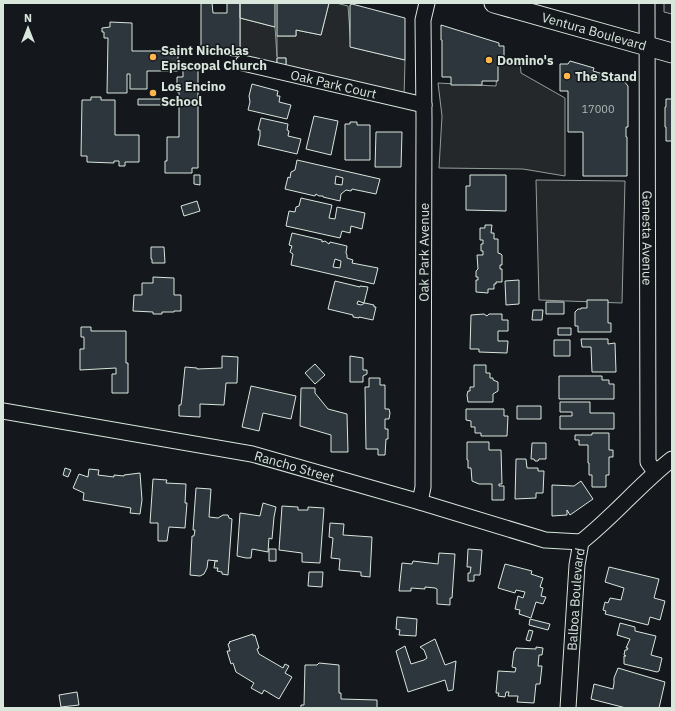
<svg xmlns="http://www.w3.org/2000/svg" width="675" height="711" font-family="'IBM Plex Sans',sans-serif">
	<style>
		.green { fill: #202428; stroke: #939e99 }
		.parking { fill: #24282b; stroke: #939e99 }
		.building { fill: #2c363c; stroke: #d8e6dc; fill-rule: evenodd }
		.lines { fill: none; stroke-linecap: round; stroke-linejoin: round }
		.minor-casing { stroke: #d8e6dc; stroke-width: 17 }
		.major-casing { stroke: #d8e6dc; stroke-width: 21 }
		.minor { stroke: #14181c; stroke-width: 15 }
		.major { stroke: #14181c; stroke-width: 19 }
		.poi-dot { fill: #ffb74d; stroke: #14181c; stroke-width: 1.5 }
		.labels { text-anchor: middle; stroke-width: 3; stroke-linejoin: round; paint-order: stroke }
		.number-label { font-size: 11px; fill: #adbab4 }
		.street-label { font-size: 13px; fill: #d8e6dc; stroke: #14181c }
		.poi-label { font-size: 13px; font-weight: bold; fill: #d8e6dc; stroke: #14181c; text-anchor: start }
	</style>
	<rect width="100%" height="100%" fill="#14181c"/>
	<path class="green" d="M664,3H672V14L664,12Z"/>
	<path class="parking" d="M329,3H336L348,6L351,47L405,60L404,98L286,68V58H277V66L240,57V18L275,27L277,57V36H296V30L321,35Z
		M498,57L520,61L521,73L565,98V176L523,169L439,168L442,116L438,83L496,86Z
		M536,180L625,181L622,303L539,300Z"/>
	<path class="building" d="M201,3H212L213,13H227V3H240V57L201,51Z
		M240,3H275V27L240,18Z
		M277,3H329L321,35L296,30V36H277Z
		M352,4L405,18V60L350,47V5Z
		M110,22L132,23V51H178V71H147V89H130V74H127V93H107L108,38H104V32H102V28L110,27Z
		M441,25L499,43V46H504V56H498V81H482V85H451V77H442V40H441Z
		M277,58H286V68L277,66Z
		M570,61L594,68L593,71L623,80L628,86V127H626V137H627V176H583V132H568V91H560V64H568Z
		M183,67H198V168H192V173H165V161H167V137H179V92H177V77H183Z
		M252,84L278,91L277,96H280L279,102L291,105L287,119L248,110L250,102L249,96Z
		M91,97H101V100H115V135H139V162H125V166H119V161H114V163L87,162V156H81L82,100H91Z
		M138,99H167V105H138Z
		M666,99H672V141H666V127H665V107H666Z
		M314,116L338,121L331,155L306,149Z
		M261,118L288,124L287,130L289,131L288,136L301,139L297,154L258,145L260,136V130H258Z
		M350,122H357V125H370V160H345V124H350Z
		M376,132H402L401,167H375Z
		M297,160L380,179L376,194L352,189L351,191L346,190L341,194L340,201L323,197V196H319L316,194L315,196L285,189L288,177L290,178L291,172L295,170ZM336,176L343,178L342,185L335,184Z
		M194,175H200V185L194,184Z
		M470,175H506V211L466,210V186H470Z
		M301,198L332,205L329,218L335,219L337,207L365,213L362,229L351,226L350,233L342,231L340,238L286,226L289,211L295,212L296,207L299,206Z
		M197,201L200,211L184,216L181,206Z
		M485,225H492L491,233H494V239H498V253L501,254L502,255V265H500V269H502V282H496V284H494V289H488V293L476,292V280H478V277H476V271L478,269L477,255H483V251H481V244H483V240H480V228H485Z
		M292,233L322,240V242L325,241L329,244L330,242L347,246L346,253L347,255V258L353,260L352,263L378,268L374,284L291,265L293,254L290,252L292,246L289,245ZM335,259L341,261L340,268L333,267Z
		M151,247H164L165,263H152V259H151Z
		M153,277L174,278V295H181V311H174V312H162V314H153V312L133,311L134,295H142V283H153Z
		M519,280V304L506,305L505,281Z
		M335,281L360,287V286L368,287L364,303L358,301L357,304L361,305L365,303L374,305V307H376L373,320L359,317V318L353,317V315L328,309Z
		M587,300H608V323H611V332H578V326H575V312L578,309H581V308H587Z
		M546,302H564V314H546Z
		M533,310H543L542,320H532Z
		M484,314L487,316L489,314H502V320H508V331H498V341H508L507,353L479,352V349H470L471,315Z
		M81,327H91V331H126V363H128V393H112V374H116V368L80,370V349H84V337H81Z
		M558,328H571V335H558Z
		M581,339H608V344L615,343L616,372H592L591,347H582Z
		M554,340H570V356H554Z
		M222,356L238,357L237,383H226L224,405L200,404V417L179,416V405H181L182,397L185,367L197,368V369L222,368Z
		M350,356L363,358V370H367V374L363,376V382H350Z
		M315,364L325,375L315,384L305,373Z
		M474,365H486V373H490V378H493V380L498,382V391L493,394V402H468L467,395L468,391H470V387H474Z
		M559,376H602V380H609V384H614V399H559Z
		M369,378H380V385H385V409H389L390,413L389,419H385V429H388V439H386L385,455H378V449H366L365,387H369Z
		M251,386L296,396L291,419L263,413L259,431L242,427Z
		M301,388H315V393L328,409L347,414L348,452H331V435L300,426Z
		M560,402H590V413H614V429H560V416H572V412H560Z
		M517,406H541V419H517Z
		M466,409H504V416H508L507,436H481V433H475V427H471V421L466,420Z
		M592,433H609V450H613V457H609V475H606V487H592V475H589V463H588V445H579V440H575V435H592Z
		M467,442H489V450H501L502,484H499V486H504V500H492V484H479L472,481L471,468H468V460H467Z
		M532,443H546V459H539L538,461H535L534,459H531Z
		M516,459H526L527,468H538V471H544L543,493H536V498L515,499Z
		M65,468L71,470L68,477L63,475Z
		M89,469L99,470L98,475L114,477V475L124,476V475L140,473L142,500L140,514L130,513L131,508L83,500L84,493L73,488L79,474L88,477Z
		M153,479L167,480L166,483L186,484L185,503H187L185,528L169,527L167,541H158V523H150Z
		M581,481L593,499L570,515L567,510V515L552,516V485L574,486Z
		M196,488L211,489L209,517L218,518L223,515H228L229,518L232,519L228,575L222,574V572L217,571L218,568H214L215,561H218L208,560L207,568L204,574L200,576L190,575L192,536H194L195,530H193Z
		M263,503L276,507L274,517L272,539L269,538L268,552L252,549L251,558H246L237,556L240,513L260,516Z
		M282,506L298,507V510H308V507L324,508L320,563L302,562V553L279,550Z
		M330,523L344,524L343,535L372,537L370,577L361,576V572L339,570L340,559L331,558L333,538L329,537Z
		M269,549H276V561H269Z
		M468,549L482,550L480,575H474V581H468V573H470L471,567H467Z
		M439,553L455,554L452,598H450V605L437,604V589L435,588L425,587V589L411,588V591H399L402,563L412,564L413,561L438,564Z
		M505,564L532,571L531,574L543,578L540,587L543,588L541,596L546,597L543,604L536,602L531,618L519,614L520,610L515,609L518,596L523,598L525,592L516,590L515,593L498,588Z
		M609,567L659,579L654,598L665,601L660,620L650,617L648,625L605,614L606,611L603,610L605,602L608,603L610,598L621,600L624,588L605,582Z
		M309,572H323L322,587L308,586Z
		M397,617L417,619L416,636L399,635L400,630L396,629Z
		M530,619L550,624L548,630L529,625Z
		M620,623L635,627V631L656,636L651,655L662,658L659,671L657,672L624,664V656H626L624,655L625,650H627L628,648H626L630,639L617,635Z
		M529,630L533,631L530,641L526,640Z
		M253,634V636L255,635L259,648L257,649L259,654L283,668L285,664L289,666L285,673L292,677L279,699L264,690L262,694L251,688L254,683L236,672L233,663L231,664L227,651H230L228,644L230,643L229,642Z
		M435,639L445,665L456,661L453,690L448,691L445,680L408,692L396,651L405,646L411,664L424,660L427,658L424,650L420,647Z
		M536,647L543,648L542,655H539L538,666H542L540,684H536L534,703L517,702L518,696H508L509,692H506L505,697L498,696L499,693H496L498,671L515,672L516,668L512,667L514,651H515L516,648L536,649Z
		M319,663L339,665V693H341V699L377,700V708H301V705H304L305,665H317Z
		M618,668L665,682L659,708H626L591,699L594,684L613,689L614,683V678Z
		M77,692L79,705L61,707L59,695Z"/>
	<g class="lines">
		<defs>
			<g id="minor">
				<path id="s1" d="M647,3L648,462L655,472"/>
				<path id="s2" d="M243,63L424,105"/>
				<path id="s3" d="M3,411L252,454L420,502L545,540L581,542"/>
				<path id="s4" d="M420,502L423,487L424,119L423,20L427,3"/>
				<path id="s5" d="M568,708L577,565L581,542C613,517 640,484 672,459"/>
			</g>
			<g id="major">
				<path id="s6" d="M494,3L672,53"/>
			</g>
		</defs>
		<use href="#minor" class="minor-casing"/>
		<use href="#major" class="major-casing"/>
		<use href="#minor" class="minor"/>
		<use href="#major" class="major"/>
	</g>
	<g class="poi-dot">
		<circle cx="153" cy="57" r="4"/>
		<circle cx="489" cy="60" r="4"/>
		<circle cx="567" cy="76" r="4"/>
		<circle cx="153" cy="93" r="4"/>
	</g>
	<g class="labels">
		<g class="number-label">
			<text x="598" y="113">17000</text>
		</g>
		<g class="street-label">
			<text dy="5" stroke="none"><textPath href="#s6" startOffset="104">Ventura Boulevard</textPath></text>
			<text dy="5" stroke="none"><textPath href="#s2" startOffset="93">Oak Park Court</textPath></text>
			<text dy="5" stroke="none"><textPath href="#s1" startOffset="235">Genesta Avenue</textPath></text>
			<text dy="5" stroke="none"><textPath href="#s4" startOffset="250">Oak Park Avenue</textPath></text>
			<text dy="5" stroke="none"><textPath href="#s3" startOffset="297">Rancho Street</textPath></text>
			<text dy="5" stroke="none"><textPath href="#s5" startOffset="109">Balboa Boulevard</textPath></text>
		</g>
		<g class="poi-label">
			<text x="161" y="55">Saint Nicholas<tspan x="161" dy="15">Episcopal Church</tspan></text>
			<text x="497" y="65">Domino's</text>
			<text x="575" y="81">The Stand</text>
			<text x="161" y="91">Los Encino<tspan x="161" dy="15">School</tspan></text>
		</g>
	</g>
	<rect width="675" height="711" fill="none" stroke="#d8e6dc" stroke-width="8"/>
	<g transform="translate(28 28)" stroke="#14181c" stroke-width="3" paint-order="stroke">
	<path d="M0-3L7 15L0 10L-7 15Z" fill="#d8e6dc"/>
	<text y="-6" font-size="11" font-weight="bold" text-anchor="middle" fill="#d8e6dc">N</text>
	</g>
</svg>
